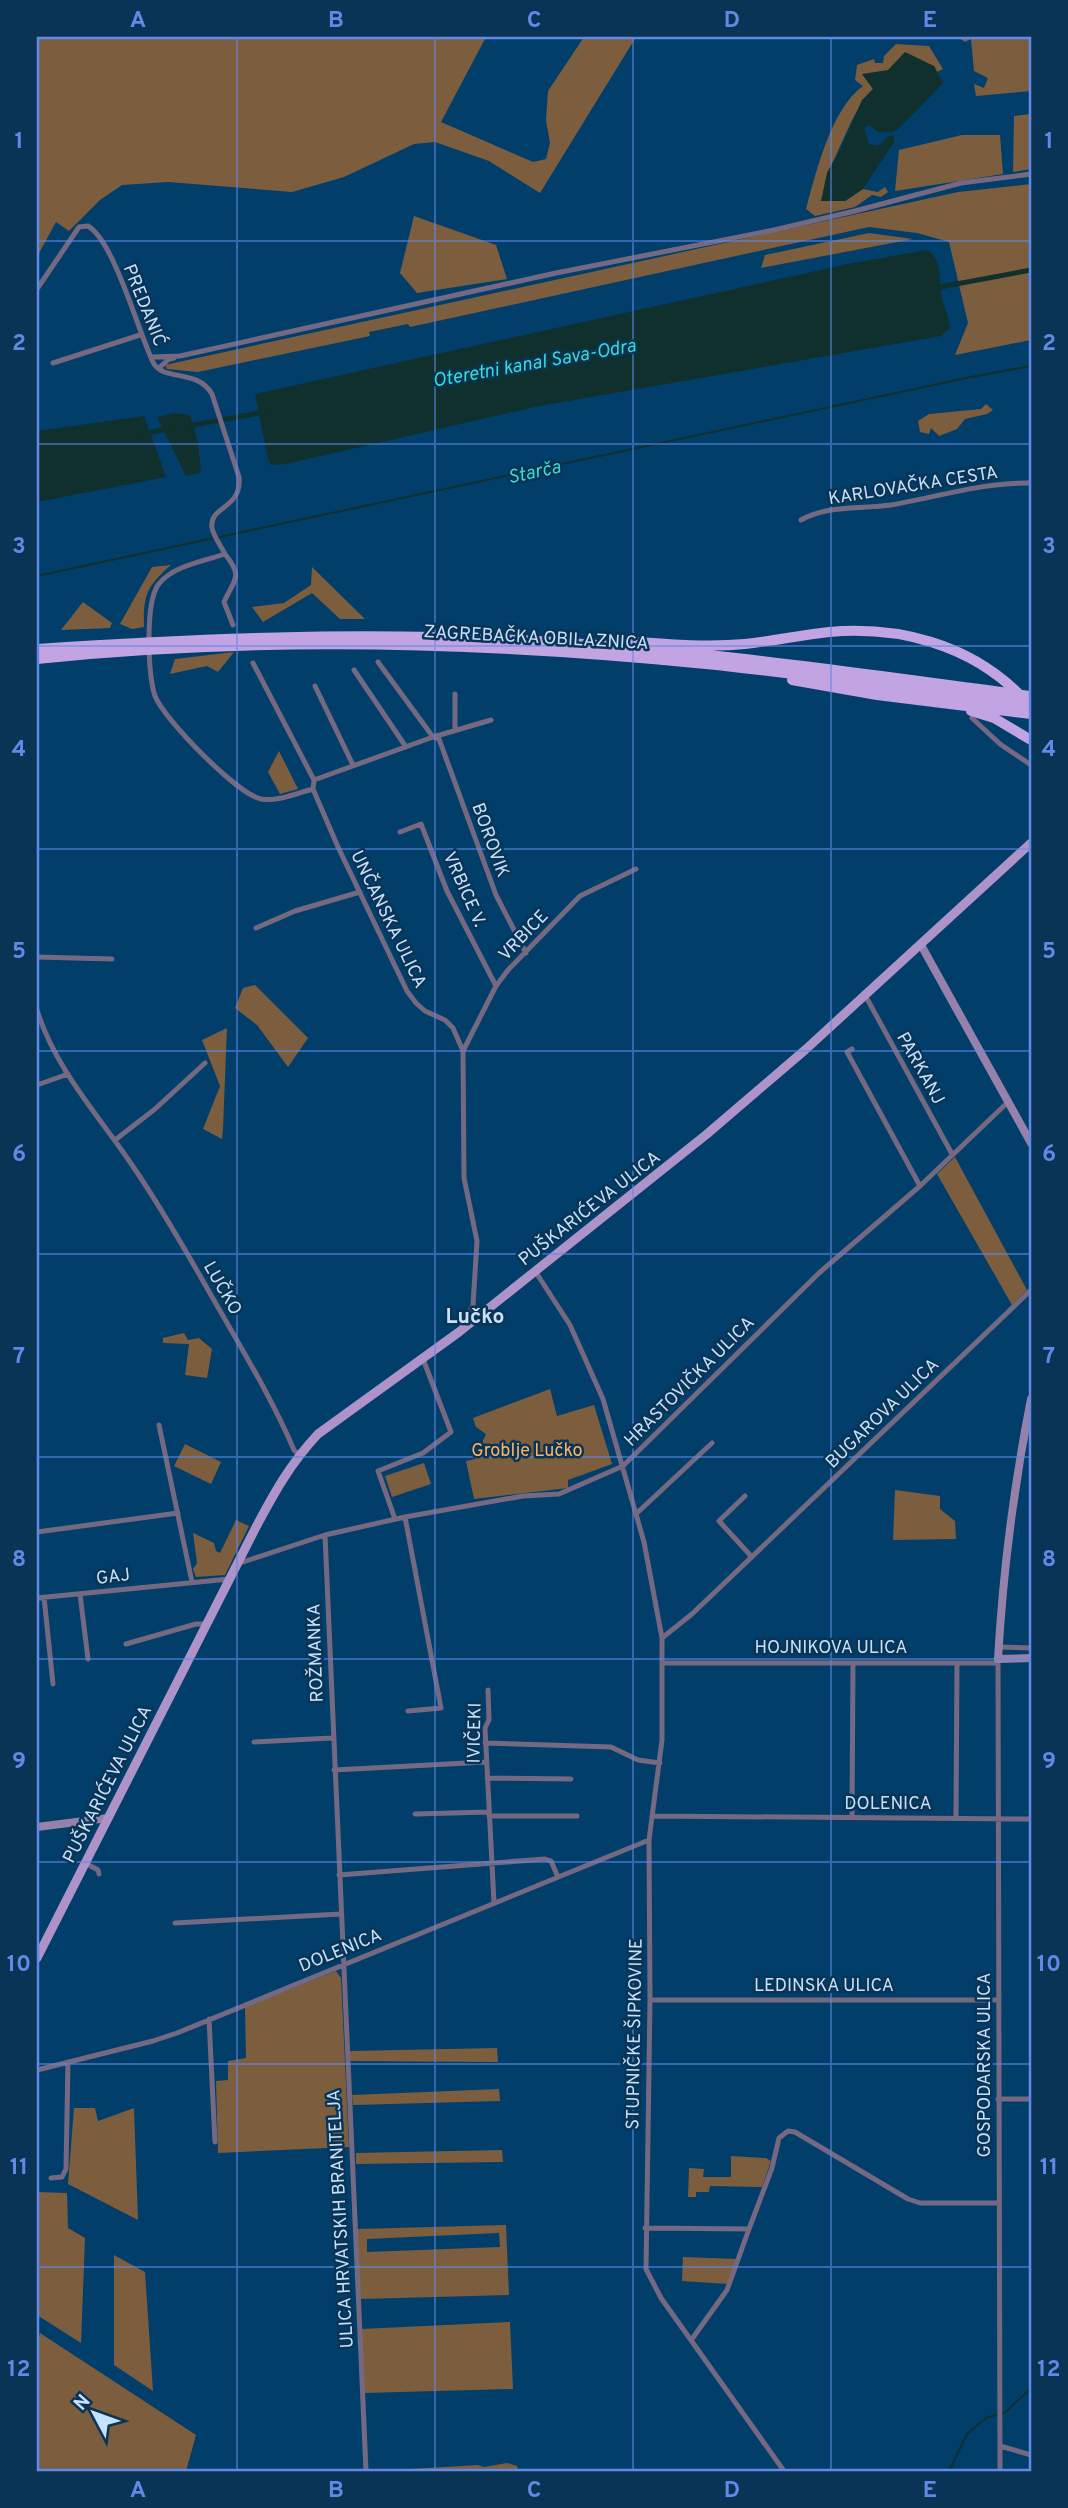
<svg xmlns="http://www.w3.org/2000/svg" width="1068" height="2508" font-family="Overpass,sans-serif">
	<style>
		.green { fill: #7c5e3e; fill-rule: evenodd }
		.water { fill: #0f302d }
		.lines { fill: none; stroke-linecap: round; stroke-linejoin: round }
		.stream { stroke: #0f302d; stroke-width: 2 }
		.canal { stroke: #0f302d; stroke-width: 5 }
		.minor { stroke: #756982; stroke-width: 5 }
		.secondary { stroke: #9581a9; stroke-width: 8 }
		.primary { stroke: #ad93c7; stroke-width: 9 }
		.motorway { stroke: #c3a4e2; stroke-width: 10 }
		.grid { fill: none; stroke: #6189e6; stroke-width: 2; stroke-opacity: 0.55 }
		.labels { text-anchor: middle; stroke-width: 5; stroke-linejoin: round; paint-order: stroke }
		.street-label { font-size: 18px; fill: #c6e1fb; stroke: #0a3455 }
		.park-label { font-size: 18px; fill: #fcb564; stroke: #0a3455 }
		.water-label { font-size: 19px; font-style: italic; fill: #3bdace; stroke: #0a3455 }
		.quarter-label { font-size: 21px; font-weight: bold; fill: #cbe1f6; stroke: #0a3455 }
		.neatline { fill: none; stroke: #6189e6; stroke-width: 2.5 }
		.grid-label { font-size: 23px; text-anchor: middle; font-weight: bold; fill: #6189e6 }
	</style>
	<rect width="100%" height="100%" fill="#023e6a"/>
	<path class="green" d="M37,37H486L441,122L533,162L546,159L550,143L546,120L548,91L584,37H636L540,193L489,161L435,142L414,144L344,177L292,192L168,182L122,185L100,200L69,231L56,222L37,257Z
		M958,37H1031V91L976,96L974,84L984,88L988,78L974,71L971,39L965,42Z
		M896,44L929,46L943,69L937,72L934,66L863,75L873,89C852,110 842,147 827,173L845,201L863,189L878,192L885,187L888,192L881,197L872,195L855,207L815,216L806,209C816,172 831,109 863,86L855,80L857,65L874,59L875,63H883L884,56Z
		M1031,114V169L1013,172L1014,116Z
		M962,135H1000L1003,174L895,191L899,150Z
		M1031,184V340L955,355L968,323L949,242L917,233L869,227L410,327L408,324L369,332L370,336L198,372L167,369L165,365L958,192Z
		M414,216L496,245L507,279L417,293L400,273Z
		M869,233L913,239L761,268L765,255Z
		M986,404L993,410L987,414L965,419L957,429L939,436L931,428L929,434L920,432L918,421L929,414L981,409Z
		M171,565C147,586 143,595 144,627L132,629L120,624L152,567Z
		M312,567L365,619H340L312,593L263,622L252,607L284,603L311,585Z
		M83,602L112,623L110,628L61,630Z
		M234,652L218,672L207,666L170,674L175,659Z
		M279,751L298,789L280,794L268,772Z
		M255,985L308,1038L288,1067L257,1025L235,1008L243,988Z
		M227,1028L223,1129L222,1139L203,1129L220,1086L202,1040Z
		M955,1157L1027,1290L1012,1305L937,1174Z
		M184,1333L188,1340L199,1338L212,1349L207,1378L185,1375L189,1344L163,1343V1338Z
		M550,1389L557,1416L594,1405L612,1464L568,1480V1488L474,1499L466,1461L475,1459L486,1434L476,1427L473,1418Z
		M185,1444L221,1462L211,1484L174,1466Z
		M424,1463L431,1484L392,1497L385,1476Z
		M895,1490L940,1496V1509L955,1521L956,1539L893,1540Z
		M236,1520L249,1526L225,1575L196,1577L193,1569L197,1563L193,1533L214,1543L216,1551L220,1553Z
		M336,1971L341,1978L349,2147L218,2153L216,2081L228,2080V2061L246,2058L245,2007Z
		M497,2048L498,2062L350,2061V2051Z
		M499,2089L500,2101L353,2105L352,2095Z
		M74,2108H95L98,2121L134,2108L138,2220L68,2184Z
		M502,2150L503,2162L356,2164V2153Z
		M731,2156L766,2158L771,2161L762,2187L710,2186L709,2192H696V2197H688L689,2168L704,2169L703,2177H731Z
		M37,2192L67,2193L68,2228L85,2238L81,2343L37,2315Z
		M506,2225L509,2295L360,2299L357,2229ZM499,2233L500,2247L367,2252V2239Z
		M114,2255L145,2272L153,2391L114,2365Z
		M683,2257L736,2259L728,2284L682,2281Z
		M510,2322L513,2389L364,2393L361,2329Z
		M40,2333L196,2435L186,2471H37V2345Z
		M507,2463L517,2466L519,2471H377L478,2465L484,2467Z"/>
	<path class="water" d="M905,52L934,66L943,83C936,90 899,130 895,131C890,133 883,132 878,132L870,125L864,128L869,144L878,146L890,135L894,136V142L863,189L845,201H821L827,173L841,148L862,100L873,89L862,74L888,70Z
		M927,250C944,260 938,282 942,299C945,309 949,318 950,328L941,336L534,407L286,464L271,465L268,459L255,394L848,264Z
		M174,413L190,415L198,443L201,472L186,476L157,417Z
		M144,416L166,477L37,502V431Z"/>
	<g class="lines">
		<path class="stream" d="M219,537L971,377L1031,366
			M37,576L214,538
			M949,2471L967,2434L986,2418L1006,2412L1031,2388"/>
		<path class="canal" d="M935,288L1031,270
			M188,426L264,412
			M143,434L168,429"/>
		<path class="minor" d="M37,289L79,227L88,226C114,241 138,331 153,362C162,382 197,368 212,394L239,477C242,510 209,505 212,528C214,537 221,546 225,554C204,561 172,566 158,585C145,604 148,674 155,696C164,719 237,794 261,799C278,802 297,793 313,789
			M151,357L180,356L556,273L774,230L855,211L961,183L1031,174
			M53,363L140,335
			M162,371L160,367L169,359L174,358
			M801,520C827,505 862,509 891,505C937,497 985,482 1031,483
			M225,554C244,578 234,579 224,602L233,625
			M378,662L433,737L439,739L496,895L526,953
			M253,663L314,780
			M354,670L406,747
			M315,686L353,765
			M972,718L1000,744L1031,765
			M455,730V694
			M313,789L338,847L407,991L416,1003L425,1011L445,1020L453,1028L463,1051L464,1178L477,1241L473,1305L462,1327
			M313,789L314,780L433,737L491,720
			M400,832L421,824L447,891L496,986
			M256,928L295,911L360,892
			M37,957L112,959
			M865,995L952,1154
			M37,1010C55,1069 100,1117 134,1168C165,1213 192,1262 219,1309C246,1356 273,1401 294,1450L299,1455
			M852,1049L847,1052L920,1186
			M463,1051L496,986L508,970L580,896L636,869
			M37,1085L68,1074
			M115,1140L155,1109L205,1063
			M535,1271L570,1325L603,1399L644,1542L662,1638V1740L649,1840L650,2000L646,2269L661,2298L784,2471
			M159,1425L192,1582
			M745,1496L719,1521L751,1556
			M637,1513L712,1443
			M405,1517L441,1708L408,1711
			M395,1519L378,1471L423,1453L451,1432L423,1359
			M37,1532L178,1513
			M325,1535L366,2471
			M237,1564L325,1535L405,1517L523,1496L559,1494L623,1466L819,1273L920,1186L1008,1102
			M80,1594L88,1659
			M44,1597L53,1684
			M37,1598L229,1579
			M662,1638L692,1614L1031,1290
			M126,1644L196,1624H206
			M999,1647L1031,1648
			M998,1659L1000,2471
			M663,1663H998
			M488,1690L489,1720L485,1728L494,1903
			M254,1742L332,1738
			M485,1743L611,1747L638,1760L660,1763
			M334,1770L486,1762
			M487,1778L571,1779
			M415,1814L489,1812
			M489,1816H577
			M652,1816L1031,1819
			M852,1817L853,1663
			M956,1818L957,1663
			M85,1863L98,1870L99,1874
			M339,1875L545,1859L551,1861L558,1877
			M175,1923L341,1914
			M650,2000H998
			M209,2019L215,2142
			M37,2070L153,2041L177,2033L649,1840
			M998,2099H1031
			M51,2178L62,2177L66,2169L68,2062
			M645,2228L749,2229L727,2290L692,2339
			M749,2229L772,2168L779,2138L788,2131L795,2132L908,2199L920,2203H999
			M1000,2446L1031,2455"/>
		<path class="secondary" d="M921,945L1031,1143
			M1031,1399C1014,1485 1003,1571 998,1659L1031,1658
			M37,1827L108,1818"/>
		<path class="primary" d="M37,1958L255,1529C274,1493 290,1464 318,1434L459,1332L707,1134L805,1050L1031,843"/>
		<path class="motorway" d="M612,640C656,643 701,648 745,644C773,641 801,635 829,632C899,626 969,644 1020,695
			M37,649C197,638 356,632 517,640C689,648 860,673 1031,696
			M37,659C258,636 486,642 706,664C815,675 923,692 1031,706
			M792,680L877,695L1031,714
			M971,711L994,718L1031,740"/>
	</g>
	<path class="grid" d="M237,37V2471M435,37V2471M633,37V2471M831,37V2471M37,241H1031M37,444H1031M37,646H1031M37,849H1031M37,1051H1031M37,1254H1031M37,1457H1031M37,1659H1031M37,1862H1031M37,2064H1031M37,2267H1031"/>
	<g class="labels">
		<g class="street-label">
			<text transform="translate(145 305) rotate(68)" y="6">PREDANIĆ</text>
			<text transform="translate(913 485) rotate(-9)" y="6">KARLOVAČKA CESTA</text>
			<text transform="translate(536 637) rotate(3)" y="6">ZAGREBAČKA OBILAZNICA</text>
			<text transform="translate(491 840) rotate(70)" y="6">BOROVIK</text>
			<text transform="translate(465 889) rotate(66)" y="6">VRBICE V.</text>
			<text transform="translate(389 919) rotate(64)" y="6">UNČANSKA ULICA</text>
			<text transform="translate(523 935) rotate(-46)" y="6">VRBICE</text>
			<text transform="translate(921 1068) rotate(61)" y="6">PARKANJ</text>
			<text transform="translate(589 1208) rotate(-38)" y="6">PUŠKARIĆEVA ULICA</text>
			<text transform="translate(223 1288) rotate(60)" y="6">LUČKO</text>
			<text transform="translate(689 1381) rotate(-45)" y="6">HRASTOVIČKA ULICA</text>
			<text transform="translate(882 1413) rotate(-44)" y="6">BUGAROVA ULICA</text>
			<text transform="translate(113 1576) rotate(-7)" y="6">GAJ</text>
			<text x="831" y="1653">HOJNIKOVA ULICA</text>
			<text transform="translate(315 1653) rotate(-92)" y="6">ROŽMANKA</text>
			<text transform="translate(474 1733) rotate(-89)" y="6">IVIČEKI</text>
			<text transform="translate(107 1784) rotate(-63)" y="6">PUŠKARIĆEVA ULICA</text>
			<text x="888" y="1809">DOLENICA</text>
			<text transform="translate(340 1950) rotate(-22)" y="6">DOLENICA</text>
			<text x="824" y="1991">LEDINSKA ULICA</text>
			<text transform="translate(634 2034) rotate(-89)" y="6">STUPNIČKE ŠIPKOVINE</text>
			<text transform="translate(984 2065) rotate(-90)" y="6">GOSPODARSKA ULICA</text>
			<text transform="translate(340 2219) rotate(-93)" y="6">ULICA HRVATSKIH BRANITELJA</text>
		</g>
		<g class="park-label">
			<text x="527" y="1456">Groblje Lučko</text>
		</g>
		<g class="water-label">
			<text transform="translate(534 362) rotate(-10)" y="7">Oteretni kanal Sava-Odra</text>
			<text transform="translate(534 471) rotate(-12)" y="7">Starča</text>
		</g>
		<g class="quarter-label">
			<text x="475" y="1323">Lučko</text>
		</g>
	</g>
	<rect width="1068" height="2508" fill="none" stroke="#0a3455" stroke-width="77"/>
	<g transform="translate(94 2413) rotate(311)" stroke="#0a3455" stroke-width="5" paint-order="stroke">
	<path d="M0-5L12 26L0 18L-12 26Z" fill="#c6e1fb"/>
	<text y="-10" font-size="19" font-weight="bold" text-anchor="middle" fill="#c6e1fb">N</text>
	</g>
	<rect x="38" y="38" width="992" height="2432" class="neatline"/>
	<g class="grid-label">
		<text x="138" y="27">A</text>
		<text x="336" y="27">B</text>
		<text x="534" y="27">C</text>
		<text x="732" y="27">D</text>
		<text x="930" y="27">E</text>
		<text x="19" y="148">1</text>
		<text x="1049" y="148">1</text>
		<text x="19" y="350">2</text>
		<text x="1049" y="350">2</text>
		<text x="19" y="553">3</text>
		<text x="1049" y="553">3</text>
		<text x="19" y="756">4</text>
		<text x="1049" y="756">4</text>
		<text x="19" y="958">5</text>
		<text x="1049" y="958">5</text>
		<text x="19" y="1161">6</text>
		<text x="1049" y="1161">6</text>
		<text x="19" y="1363">7</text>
		<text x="1049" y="1363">7</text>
		<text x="19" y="1566">8</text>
		<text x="1049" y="1566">8</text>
		<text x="19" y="1768">9</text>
		<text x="1049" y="1768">9</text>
		<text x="19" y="1971">10</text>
		<text x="1049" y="1971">10</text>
		<text x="19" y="2174">11</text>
		<text x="1049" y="2174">11</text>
		<text x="19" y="2376">12</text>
		<text x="1049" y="2376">12</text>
		<text x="138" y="2497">A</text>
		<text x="336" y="2497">B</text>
		<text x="534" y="2497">C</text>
		<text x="732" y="2497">D</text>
		<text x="930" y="2497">E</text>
	</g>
</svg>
